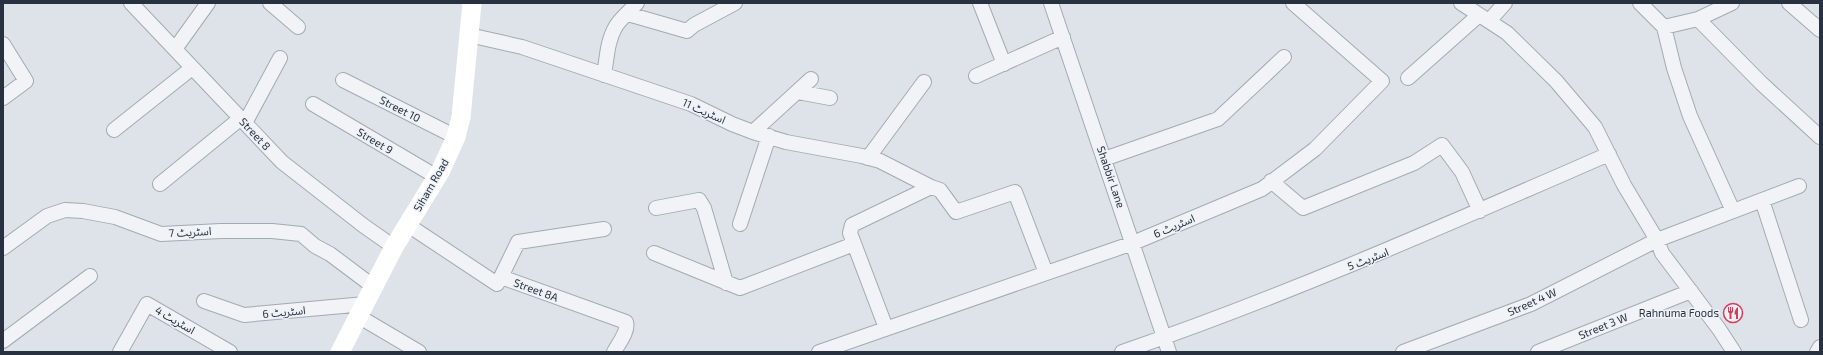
<svg xmlns="http://www.w3.org/2000/svg" width="1823" height="355" font-family="'Exo 2','Noto Sans Arabic',sans-serif">
	<style>
		.lines { fill: none; stroke-linecap: round; stroke-linejoin: round }
		.street-casing { stroke: #a3aab3; stroke-width: 16 }
		.street { stroke: #f1f3f7; stroke-width: 14 }
		.secondary { stroke: #fff; stroke-width: 19 }
		.labels { text-anchor: middle; stroke-width: 3; stroke-linejoin: round; paint-order: stroke }
		.street-label { font-size: 11px; fill: #273140; stroke: #eef2f6 }
		.poi-label { font-size: 11px; fill: #273140; stroke: #eef2f6; text-anchor: end }
	</style>
	<rect width="100%" height="100%" fill="#dee3e9"/>
	<g class="lines">
		<defs>
			<path id="street" d="M131,3L282,162L364,226L394,247
				M270,3L298,27
				M980,3L1004,64
				M1051,3L1169,352
				M1461,3L1507,33L1556,81L1595,127L1624,185L1657,240L1662,253L1719,329L1734,352
				M1640,3L1664,27L1674,68L1690,116L1733,211
				M1789,3L1820,30
				M628,14L687,31L694,25L735,3
				M1698,19L1761,83L1820,137
				M1489,21L1505,3
				M1664,27L1698,19L1732,3
				M469,35L522,47L691,104L732,124L753,132L786,142L862,156L880,161L931,187L852,225L850,233L886,328
				M3,44L26,81L3,98
				M175,49L208,3
				M604,75C607,58 607,41 616,26C621,18 630,11 637,3
				M976,76L1063,37
				M1408,78L1479,15
				M343,80L456,137
				M798,92L830,98
				M313,104L437,177
				M245,123L280,58
				M114,130L192,68
				M753,132L811,79
				M868,158L924,82
				M1104,159L1218,119L1284,57
				M1271,181L1303,208L1414,163L1442,145L1462,172L1480,211
				M160,184L241,118
				M931,187L940,190L956,212L1015,192L1046,273
				M1762,200L1801,320
				M656,208L699,200L704,208L726,283
				M740,224L769,136
				M408,225L497,284L501,277L626,322C629,331 618,344 614,352
				M3,248L47,216L65,210L83,211L115,217L161,234L221,231H272L301,234L315,246L330,254L374,287
				M654,253L740,288L854,244
				M501,277L518,242L604,229
				M204,301L244,315L365,304
				M358,316L419,352
				M3,341L90,276
				M120,352L147,304L230,352
				M819,352L1133,243L1262,189L1315,149L1382,81L1293,3
				M1122,352C1288,295 1448,224 1609,154
				M1403,352L1531,304L1657,240L1799,186
				M1538,352L1691,291
				M1817,352L1820,347"/>
		</defs>
		<use href="#street" class="street-casing"/>
		<use href="#street" class="street"/>
		<path class="secondary" d="M340,352L394,247L440,172L456,137L461,117L472,3"/>
	</g>
	<defs>
		<symbol id="restaurant-ring" viewBox="-11 -11 22 22"><circle r="9.5" fill="#eef2f6" stroke="#d53c59" stroke-width="1.5"/><path d="M-5-6h1v4h1v-4h1v4h1v-4h1v5L-1.5 .5V6h-2V.5L-5-1ZM5-6V6H3V1.5H1.5Q1.5-4 5-6Z" fill="#d53c59"/></symbol>
	</defs>
	<g fill-rule="evenodd">
		<use href="#restaurant-ring" x="1722" y="302" width="22" height="22"/>
	</g>
	<g class="labels">
		<g class="street-label">
			<text transform="translate(400 109) rotate(27)" y="4">Street 10</text>
			<text transform="translate(704 111) rotate(24)" y="4">اسٹریٹ 11</text>
			<text transform="translate(255 134) rotate(47)" y="4">Street 8</text>
			<text transform="translate(375 141) rotate(31)" y="4">Street 9</text>
			<text transform="translate(1111 177) rotate(71)" y="4">Shabbir Lane</text>
			<text transform="translate(431 185) rotate(-60)" y="4">Siham Road</text>
			<text transform="translate(1174 226) rotate(-23)" y="4">اسٹریٹ 6</text>
			<text transform="translate(190 232) rotate(-3)" y="4">اسٹریٹ 7</text>
			<text transform="translate(1368 259) rotate(-21)" y="4">اسٹریٹ 5</text>
			<text transform="translate(536 290) rotate(20)" y="4">Street 8A</text>
			<text transform="translate(1532 302) rotate(-24)" y="4">Street 4 W</text>
			<text transform="translate(284 312) rotate(-5)" y="4">اسٹریٹ 6</text>
			<text transform="translate(175 320) rotate(30)" y="4">اسٹریٹ 4</text>
			<text transform="translate(1603 326) rotate(-22)" y="4">Street 3 W</text>
		</g>
		<g class="poi-label">
			<text x="1719" y="317">Rahnuma Foods</text>
		</g>
	</g>
	<rect width="1823" height="355" fill="none" stroke="#273140" stroke-width="8"/>
</svg>
